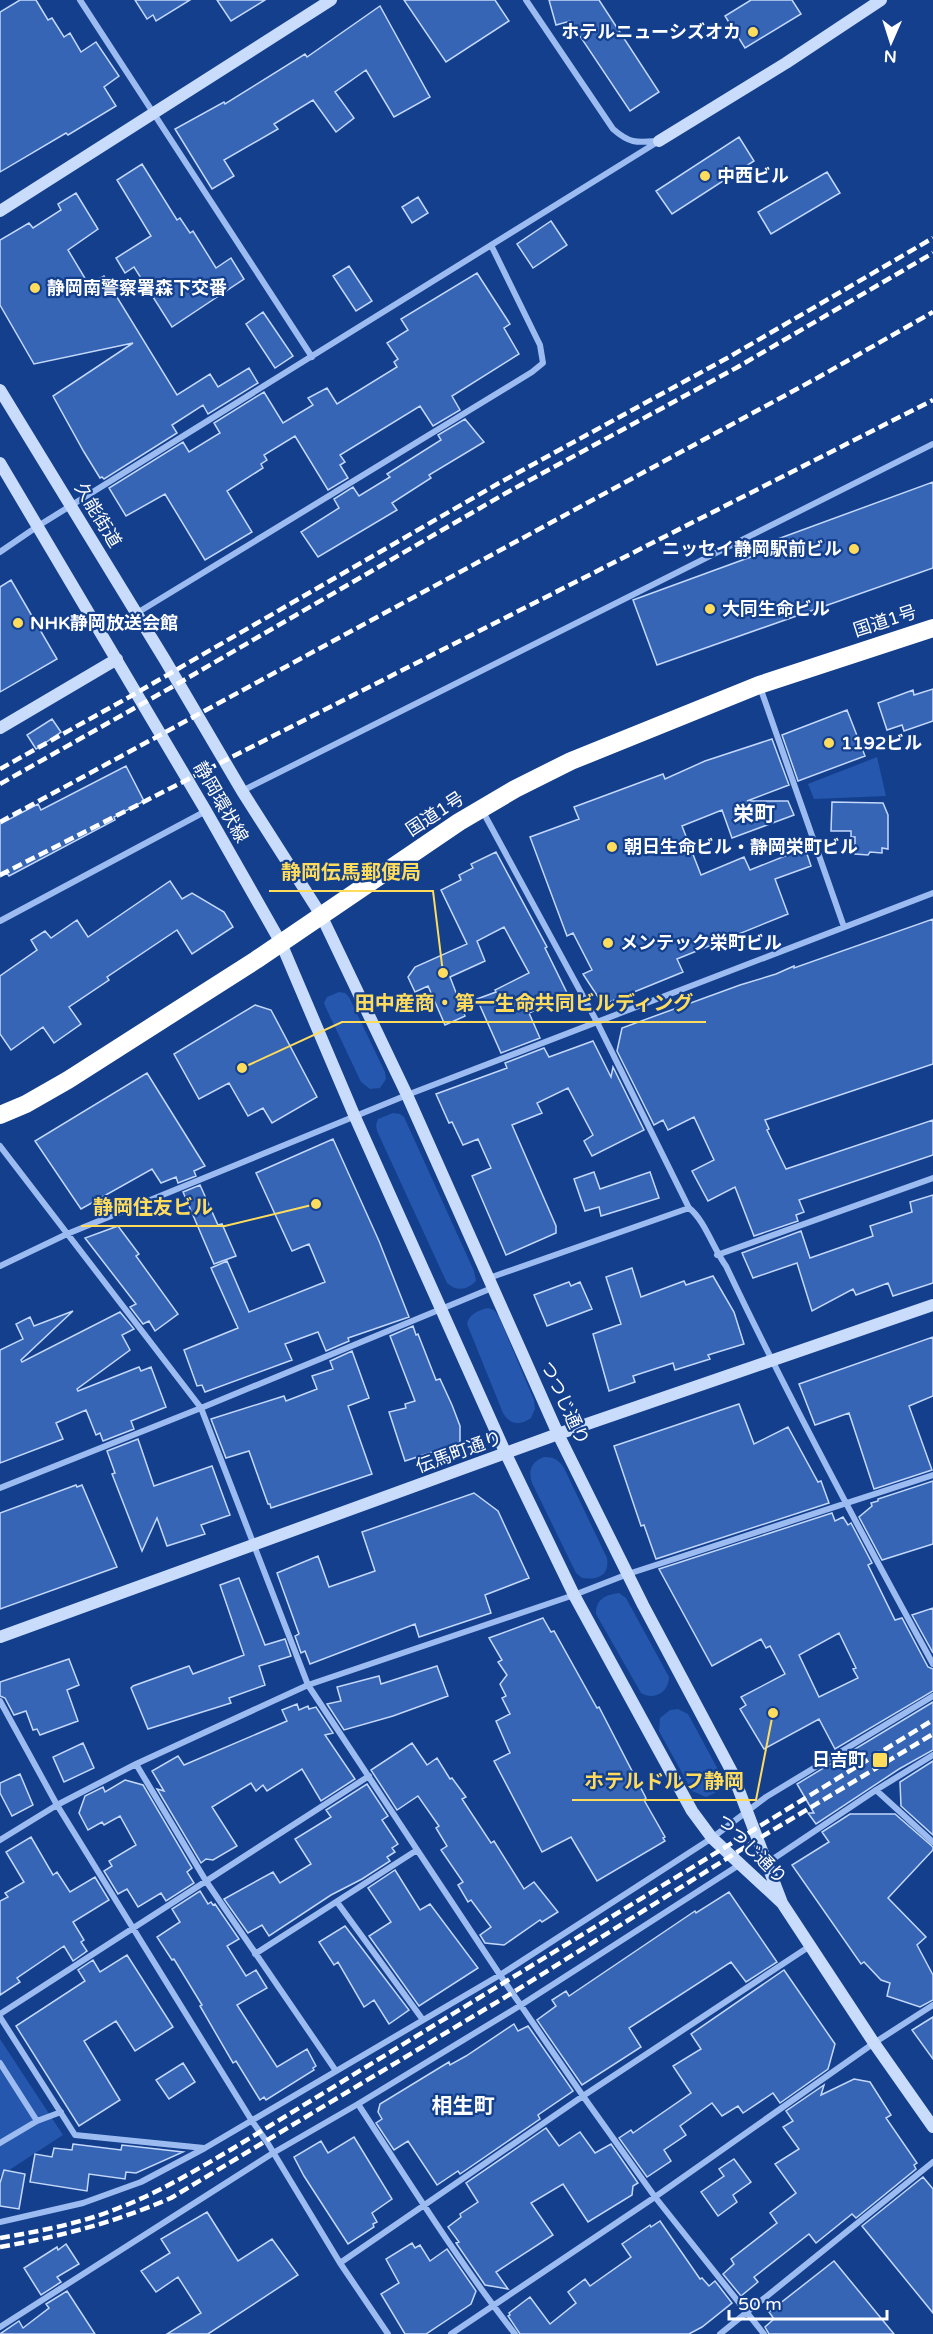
<svg xmlns="http://www.w3.org/2000/svg" width="933" height="2334" font-family="'Varela Round','Noto Sans JP',sans-serif">
	<style>
		.green { fill: #2457ad }
		.building { fill: #3665b5; stroke: #c3d8fc; stroke-width: 1.5; fill-rule: evenodd }
		.lines { fill: none; stroke-linecap: round; stroke-linejoin: round }
		.street { stroke: #9cbcf1; stroke-width: 6 }
		.secondary { stroke: #cadcfc; stroke-width: 12 }
		.highway { stroke: #fff; stroke-width: 18 }
		.rail { stroke: #fff; stroke-width: 4.5; stroke-dasharray: 10 4.5; stroke-linecap: butt }
		.poi-dot { fill: #ffdc5c; stroke: #133f8d; stroke-width: 2 }
		.labels { text-anchor: middle; stroke-width: 4.5; stroke-linejoin: round; paint-order: stroke }
		.poi-label { font-size: 18px; font-weight: bold; fill: #fff; stroke: #133f8d; text-anchor: start }
		.street-label { font-size: 18px; fill: #fff; stroke: #133f8d }
		.quarter-label { font-size: 21px; font-weight: bold; fill: #fff; stroke: #133f8d }
		.leader { fill: none; stroke: #ffdc5c; stroke-width: 2 }
		.callout-dot { fill: #ffdc5c; stroke: #133f8d; stroke-width: 2 }
		.callout-label { font-size: 20px; text-anchor: middle; font-weight: bold; fill: #ffdc5c; stroke: #133f8d; stroke-width: 4.5; stroke-linejoin: round; paint-order: stroke }
	</style>
	<rect width="100%" height="100%" fill="#133f8d"/>
	<path class="green" d="M877,757L886,796L814,799L808,784Z
		M339,992L345,993L349,997L385,1072L386,1079L380,1088L370,1089L361,1082L326,1008L324,1003L327,997Z
		M393,1113L400,1114L404,1117L474,1271L476,1281C467,1290 457,1292 447,1283L377,1131L376,1125L378,1119Z
		M488,1308L494,1310L499,1317L534,1400L535,1409L531,1418C520,1426 510,1425 503,1413L467,1324C469,1314 479,1310 488,1308Z
		M544,1457C554,1457 559,1460 564,1468L607,1558C610,1576 597,1580 582,1578L576,1573L532,1483C528,1470 531,1462 544,1457Z
		M619,1593L626,1598L669,1677C669,1692 654,1701 641,1693L596,1614C596,1599 605,1595 619,1593Z
		M678,1709L688,1714L721,1775C723,1788 718,1793 706,1797L692,1791L659,1731L660,1718L670,1710Z
		M0,2039L63,2135L0,2176Z"/>
	<path class="building" d="M20,0H36L48,20L52,18L64,37L70,33L81,52L96,42L119,76L104,87L116,106L68,135L66,133L0,172V12Z
		M135,0H190L156,21L153,15L147,19Z
		M217,0H265L231,21Z
		M404,0H495L509,21L446,62Z
		M549,0H599L659,92L630,111L570,21L556,25Z
		M751,0H792L801,14L745,48L725,16Z
		M380,6L430,97L394,117L366,70L335,92L354,118L336,132L313,100L274,124L278,129L224,160L234,176L212,189L175,129L224,102L225,104L305,54L307,57Z
		M739,137L754,161L672,214L656,191Z
		M142,164L177,220L180,218L190,233L193,231L216,268L231,258L244,279L172,327L134,267L125,273L116,258L151,236L117,180Z
		M827,172L840,193L771,234L758,212Z
		M76,193L98,229L68,250L89,285L104,276L177,395L210,374L218,387L249,368L258,383L208,414L203,405L172,425L177,433L104,479L102,477L100,478L84,452L53,396L133,343L34,364L0,305V240L29,223L33,228L61,210L58,204Z
		M418,197L428,213L412,223L402,207Z
		M551,221L567,245L533,268L517,244Z
		M349,266L372,301L356,311L333,276Z
		M477,273L510,324L504,328L519,354L452,396L460,410L433,426L420,406L340,455L345,462L340,465L348,478L328,490L295,436L264,455L267,460L261,464L263,468L227,491L252,532L205,560L165,494L126,516L109,488L183,442L189,452L220,433L214,423L264,392L283,423L313,405L308,398L327,388L337,404L397,367L394,362L398,359L387,343L408,330L401,319Z
		M263,312L293,356L275,368L246,324Z
		M465,419L484,442L429,475L431,478L392,503L397,510L318,557L301,532L339,508L334,499L353,487L359,496L390,477L387,474L441,440L438,435Z
		M933,482V568L657,665L633,600L778,547L775,540Z
		M11,580L57,659L0,692V587Z
		M933,689V721L904,731L902,725L887,730L878,703L913,690L914,695Z
		M847,710L865,756L798,781L782,735Z
		M52,719L61,732L36,749L27,735Z
		M772,739L789,785L747,801H788L794,815L732,838L722,810L682,826L701,875L744,857L750,870L805,848L811,866L775,879L788,914L677,959L683,972L607,1003L605,998L600,1000L583,974L592,970L573,933L567,936L530,837L579,819L574,807L663,774L665,779L705,761Z
		M126,766L144,801L114,817L115,820L9,876L7,873L0,877V824L38,804L41,810Z
		M832,802L883,803L888,815V849L882,848V853L870,852L868,855L855,854V837H851V831H831Z
		M496,852L547,947L545,948L568,995L529,1013L540,1038L501,1053L477,999L496,992L495,990L529,973L504,927L477,941L485,961L450,977L465,1016L445,1025L428,986L415,992L408,977L415,967L467,944L441,890L461,880L459,875L473,868L471,864Z
		M170,881L182,899L192,893L224,912L233,927L192,954L177,930L107,977L109,980L69,1007L81,1024L54,1043L43,1027L11,1050L0,1034V976L37,950L31,940L45,931L51,938L77,920L88,937Z
		M933,919V1064L765,1120L769,1129L767,1130L786,1169L933,1120V1155L799,1200L804,1212L796,1215L798,1221L754,1236L735,1187L708,1201L692,1171L714,1160L694,1117L668,1130L663,1120L654,1125L617,1051L622,1028L740,985L776,974L794,966V968Z
		M255,1005L271,1010L317,1097L272,1123L263,1108L248,1116L229,1083L199,1099L174,1054Z
		M593,1041L611,1077L613,1067L644,1130L592,1156L584,1141L593,1135L568,1088L537,1103L542,1113L512,1125L556,1226V1233L506,1255L472,1176L491,1168L478,1139L463,1145L452,1122L449,1123L436,1094L507,1068L505,1063L544,1048L549,1057Z
		M147,1073L205,1166L194,1171L196,1176L178,1183L176,1177L161,1183L152,1169L81,1209L35,1141Z
		M333,1139L379,1241L409,1317L348,1338L349,1341L326,1351L318,1332L285,1344L292,1360L205,1392L202,1385L197,1386L184,1350L238,1328L211,1268L227,1261L249,1312L325,1282L309,1244L292,1251L256,1173Z
		M594,1172L600,1189L650,1172L659,1198L601,1216L599,1207L585,1211L574,1179Z
		M200,1185L218,1225L222,1224L236,1256L214,1264L183,1192Z
		M933,1195V1283L893,1296L888,1283L856,1295L853,1289L812,1311L797,1263L753,1278L742,1253L801,1231L810,1258L873,1236L870,1226L912,1212L910,1202Z
		M118,1226L139,1254L136,1256L178,1314L155,1331L149,1321L143,1324L130,1307L136,1304L85,1238Z
		M632,1268L641,1297L684,1281L686,1285L713,1276L734,1312L744,1344L708,1355L710,1359L675,1370L673,1363L633,1376L635,1382L609,1391L593,1334L621,1324L606,1277Z
		M569,1282L571,1286L580,1282L592,1309L547,1326L534,1295Z
		M73,1311L21,1360L22,1362L120,1312L134,1329L122,1335L130,1350L77,1389L78,1391L139,1367L141,1371L151,1367L166,1407L131,1421L134,1429L103,1441L100,1433L96,1435L86,1410L56,1423L63,1439L0,1463V1350L23,1339L16,1324L30,1317L34,1326Z
		M413,1326L416,1335L418,1334L436,1380L440,1379L452,1405L460,1426V1443L405,1461L389,1412L406,1408L405,1404L415,1401L390,1336Z
		M933,1337V1396L909,1406L932,1470L874,1489L849,1413L815,1425L799,1384Z
		M352,1351L369,1398L348,1406L372,1474L271,1508L270,1504H268L249,1451L226,1458L211,1419L284,1396L286,1401L317,1389L312,1376L333,1369L330,1361Z
		M739,1404L754,1444L788,1427L818,1482L821,1481L829,1503L656,1559L644,1525L641,1526L614,1446Z
		M138,1439L154,1486L212,1466L230,1515L201,1525L205,1534L167,1546L157,1518L142,1551L112,1474L115,1473L107,1451Z
		M933,1481V1544L882,1560L859,1517L872,1506L871,1503L878,1501V1499Z
		M76,1485L77,1487L82,1485L117,1567L0,1609V1513Z
		M474,1493L498,1511L529,1578L485,1595L491,1613L419,1637L415,1624L310,1664L305,1651L301,1653L295,1636L299,1634L277,1573L318,1556L329,1587L375,1571L362,1532Z
		M832,1513L835,1521L843,1517L848,1525L851,1523L872,1563L868,1565L895,1620L902,1618L928,1667L933,1669V1691L835,1749L819,1719L764,1749L740,1709L746,1705L741,1697L785,1674L770,1646L766,1648L761,1639L712,1666L659,1569ZM839,1633L856,1668L853,1669L858,1678L819,1697L799,1655Z
		M239,1578L265,1645L285,1639L291,1656L259,1666L265,1685L229,1698L231,1703L148,1729L131,1688L133,1686L189,1666L193,1674L244,1655L220,1585Z
		M933,1608V1653L912,1615Z
		M543,1618L551,1632L554,1631L597,1708L599,1707L646,1798L644,1800L665,1837L663,1838L665,1841L597,1881L571,1837L542,1852L494,1761L510,1753L496,1721L510,1714L502,1698L506,1696L500,1684L507,1675L498,1662L502,1660L489,1638Z
		M69,1659L79,1685L67,1690L78,1721L40,1735L37,1729L33,1730L26,1711L14,1715L5,1698L0,1696V1682Z
		M437,1666L448,1696L393,1716L344,1730L327,1704L341,1701L337,1687L379,1676L381,1684Z
		M933,1702V1750L899,1769L816,1824L808,1813H814L797,1784Z
		M297,1704L299,1710L308,1706L309,1709L316,1707L333,1733L325,1735L355,1779L321,1801L302,1769L267,1791L263,1785L256,1791L251,1783L212,1807L237,1846L213,1860L206,1859L201,1863L157,1789L164,1791L152,1771L178,1756L184,1765L287,1721L282,1710Z
		M83,1743L94,1768L64,1782L53,1757Z
		M412,1743L427,1765L437,1758L450,1779L452,1778L466,1797L462,1799L491,1843L494,1841L524,1889L534,1882L558,1912L542,1922L540,1920L504,1945L485,1943L480,1935L491,1927L471,1900L468,1902L458,1885L463,1882L441,1850L447,1846L436,1828L439,1826L418,1796L397,1810L371,1770Z
		M933,1761V1835L901,1806L900,1782Z
		M20,1774L33,1805L12,1816L0,1793V1783Z
		M125,1780L143,1785L192,1868L187,1872L194,1883L166,1901L161,1893L138,1907L127,1889L118,1894L104,1871L112,1866L109,1861L136,1845L120,1816L104,1825L102,1822L88,1830L79,1813L85,1796L103,1787L105,1792Z
		M367,1784L388,1816L382,1820L398,1844L392,1848L395,1852L387,1857L390,1861L362,1879L331,1895L269,1936L262,1925L248,1933L224,1899L273,1872L280,1883L311,1864L295,1839L331,1817L326,1810Z
		M850,1814H895L933,1847V1850L888,1898L926,1937L917,1945L933,1975V2000L920,2007L887,1996L890,1983L881,1980L864,1962L861,1964L792,1865L829,1842L822,1832Z
		M31,1837L53,1875L57,1872L70,1892L95,1877L109,1900L73,1922L84,1940L81,1942L87,1951L73,1961L64,1946L17,1978L20,1982L0,1995V1901L8,1897L5,1893L24,1882L6,1852Z
		M395,1870L420,1910L430,1904L478,1968L419,2006L369,1936L391,1922L368,1888Z
		M200,1891L208,1904L211,1902L213,1905L215,1904L239,1939L227,1946L246,1976L256,1970L267,1988L237,2005L277,2067L307,2049L316,2066L313,2068L314,2070L266,2100L264,2097L260,2100L236,2061L233,2063L200,2006L202,2005L174,1959L172,1960L157,1937L180,1922L172,1909Z
		M729,1892L777,1962L746,1982L731,1962L629,2028L641,2047L582,2085L537,2020L556,2006L552,2000L566,1991L569,1996L695,1911L696,1913Z
		M345,1926L409,2010L389,2024L374,2000L364,2007L338,1962L334,1965L319,1942Z
		M127,1955L173,2027L135,2051L116,2021L84,2041L120,2100L79,2126L16,2026L85,1981L78,1970L93,1960L100,1972Z
		M784,1970L835,2044L828,2069L780,2103L773,2093L743,2113L738,2106L722,2116L712,2103L680,2126L686,2135L664,2150L671,2161L647,2177L619,2138L631,2130L633,2133L691,2093L673,2066L701,2049L691,2034Z
		M933,2017V2059L912,2030Z
		M514,2024L518,2031L528,2026L573,2091L538,2115L540,2119L460,2174L458,2171L437,2185L408,2141L394,2150L376,2123L382,2119L378,2112L380,2104L449,2062L450,2065L466,2056Z
		M183,2063L195,2082L169,2099L156,2080Z
		M854,2079L870,2082L891,2115L886,2118L917,2163L914,2165L916,2169L856,2218L852,2214L816,2243L809,2234L754,2277L758,2282L741,2296L723,2274L734,2264L731,2259L777,2223L770,2213L796,2193L775,2164L799,2149L783,2127L793,2121L786,2111L824,2085L821,2095Z
		M546,2128L559,2146L580,2132L595,2153L611,2144L638,2183L633,2186L632,2195L588,2222L563,2184L531,2203L553,2235L496,2272L508,2289L485,2285L456,2243L459,2242L448,2227L461,2217L460,2214L478,2202L466,2183Z
		M354,2137L392,2199L372,2213L377,2222L373,2224L374,2227L348,2244L304,2176L294,2157L321,2141L328,2153Z
		M73,2144L121,2150L122,2145L183,2152L136,2173L126,2172L125,2179L89,2174L87,2191L30,2182L35,2154L52,2157L54,2148L72,2150Z
		M734,2159L751,2182L733,2195L737,2202L718,2216L701,2192L724,2176L719,2169Z
		M4,2170L25,2174L19,2209L0,2206V2183Z
		M923,2177L933,2189V2313L862,2226Z
		M207,2212L238,2261L272,2239L298,2275L208,2334H167L201,2313L178,2277L156,2292L141,2271L170,2253L161,2239Z
		M660,2221L700,2279L702,2278L709,2286L715,2281L732,2303L702,2327L689,2334H520L508,2316L510,2315L509,2313L530,2297L550,2324L576,2303L568,2292L585,2279L590,2286L631,2257L622,2244L650,2225L651,2227Z
		M412,2243L415,2248L420,2245L430,2261L447,2249L476,2291L471,2304L426,2334H405L381,2294L399,2283L386,2259Z
		M66,2244L79,2264L57,2277L61,2282L41,2295L24,2268L57,2247L58,2250Z
		M834,2261L894,2334H769L765,2327L774,2319L769,2312Z
		M67,2291L95,2334H0L19,2321L23,2328L49,2308L46,2304Z"/>
	<g class="lines">
		<path class="street" d="M80,0L312,357
			M526,0L613,129C629,143 636,143 656,141
			M0,552L38,526L659,141
			M137,613L532,372L543,363L540,345L491,245
			M760,687L844,927
			M242,791L933,444
			M482,810L597,1022L689,1208C704,1219 714,1250 726,1266C790,1401 861,1533 933,1664
			M0,921L206,811
			M0,1146L201,1408L308,1685L500,1975L583,2096L655,2197L764,2334
			M717,1255L933,1178
			M0,1266L67,1234L407,1095L933,893
			M489,1278L689,1208
			M0,1488L201,1408L492,1288
			M0,1701L57,1805L252,2121L267,2142L340,2263L388,2334
			M136,1764L206,1881L336,2071
			M876,1790L933,1842
			M0,1840L57,1805L136,1764L308,1685L574,1595L628,1574L933,1475
			M767,1863L876,1790L933,1755
			M337,1902L423,2020
			M255,1954L417,1850
			M0,2014L369,1776
			M0,2017L75,2135L204,2148
			M0,2063L37,2121
			M358,2104C409,2182 458,2261 515,2334
			M0,2143L37,2121L61,2112
			M0,2222L83,2203L141,2182L205,2148L500,1975L712,1838L766,1797L933,1696
			M340,2263L583,2096L810,1946
			M0,2327L273,2153L358,2104L521,2005L739,1865
			M451,2334L655,2197L874,2043L933,2005
			M720,2334L933,2162"/>
		<path class="secondary" d="M659,141L786,63L881,0
			M0,211L331,0
			M0,390L165,660L242,791L321,915L407,1095L558,1434L643,1605L732,1772L782,1903L874,2043L933,2127
			M0,463L206,811L281,943L355,1117L506,1454L574,1595L692,1811L712,1838L781,1902
			M0,728L117,659
			M0,1637L558,1434L933,1305"/>
		<path class="highway" d="M0,1115L26,1104L68,1080L256,960L459,822L515,789L571,761L759,685L933,628"/>
		<path class="rail" d="M0,769L131,696L499,483L729,357L933,238
			M0,784L179,683L506,493L736,368L933,253
			M0,822L819,377L933,312
			M0,875L933,400
			M0,2238C41,2231 83,2223 121,2207C160,2192 196,2170 232,2149L933,1720
			M0,2247C62,2236 113,2223 171,2198L512,1993L758,1839L933,1734"/>
	</g>
	<g class="poi-dot">
		<circle cx="753" cy="32" r="6"/>
		<circle cx="705" cy="176" r="6"/>
		<circle cx="35" cy="288" r="6"/>
		<circle cx="854" cy="549" r="6"/>
		<circle cx="710" cy="609" r="6"/>
		<circle cx="18" cy="623" r="6"/>
		<circle cx="829" cy="743" r="6"/>
		<circle cx="612" cy="847" r="6"/>
		<circle cx="608" cy="943" r="6"/>
		<rect x="872" y="1752" width="16" height="16" rx="3"/>
	</g>
	<g class="labels">
		<g class="poi-label">
			<text x="741" y="38" text-anchor="end">ホテルニューシズオカ</text>
			<text x="717" y="182">中西ビル</text>
			<text x="47" y="294">静岡南警察署森下交番</text>
			<text x="842" y="555" text-anchor="end">ニッセイ静岡駅前ビル</text>
			<text x="722" y="615">大同生命ビル</text>
			<text x="30" y="629">NHK静岡放送会館</text>
			<text x="841" y="749">1192ビル</text>
			<text x="624" y="853">朝日生命ビル・静岡栄町ビル</text>
			<text x="620" y="949">メンテック栄町ビル</text>
			<text x="866" y="1766" text-anchor="end">日吉町</text>
		</g>
		<g class="street-label">
			<text transform="translate(98 515) rotate(59)" y="6">久能街道</text>
			<text transform="translate(885 621) rotate(-18)" y="6">国道1号</text>
			<text transform="translate(221 802) rotate(60)" y="6">静岡環状線</text>
			<text transform="translate(435 814) rotate(-33)" y="6">国道1号</text>
			<text transform="translate(565 1403) rotate(65)" y="6">つつじ通り</text>
			<text transform="translate(459 1452) rotate(-20)" y="6">伝馬町通り</text>
			<text transform="translate(752 1849) rotate(45)" y="6">つつじ通り</text>
		</g>
		<g class="quarter-label">
			<text x="754" y="821">栄町</text>
			<text x="463" y="2113">相生町</text>
		</g>
	</g>
	<path class="leader" d="M443 973L433 891H269M242 1068L342 1022H706M316 1204L225 1226H81M773 1713L756 1800H572"/>
	<g class="callout-dot">
		<circle cx="443" cy="973" r="6"/>
		<circle cx="242" cy="1068" r="6"/>
		<circle cx="316" cy="1204" r="6"/>
		<circle cx="773" cy="1713" r="6"/>
	</g>
	<g class="callout-label">
		<text x="351" y="879">静岡伝馬郵便局</text>
		<text x="524" y="1010">田中産商・第一生命共同ビルディング</text>
		<text x="153" y="1214">静岡住友ビル</text>
		<text x="664" y="1788">ホテルドルフ静岡</text>
	</g>
	<g transform="translate(891 42) rotate(183)" stroke="#133f8d" stroke-width="4.5" paint-order="stroke">
	<path d="M0-4.5L10 22L0 15L-10 22Z" fill="#ffffff"/>
	<text y="-9" font-size="16" font-weight="bold" text-anchor="middle" fill="#ffffff">N</text>
	</g>
	<path d="M729 2310v9h158v-9" fill="none" stroke="#ffffff" stroke-width="3"/>
	<text x="738" y="2310" font-size="18" fill="#ffffff" stroke="#133f8d" stroke-width="4.5" paint-order="stroke">50 m</text>
</svg>
